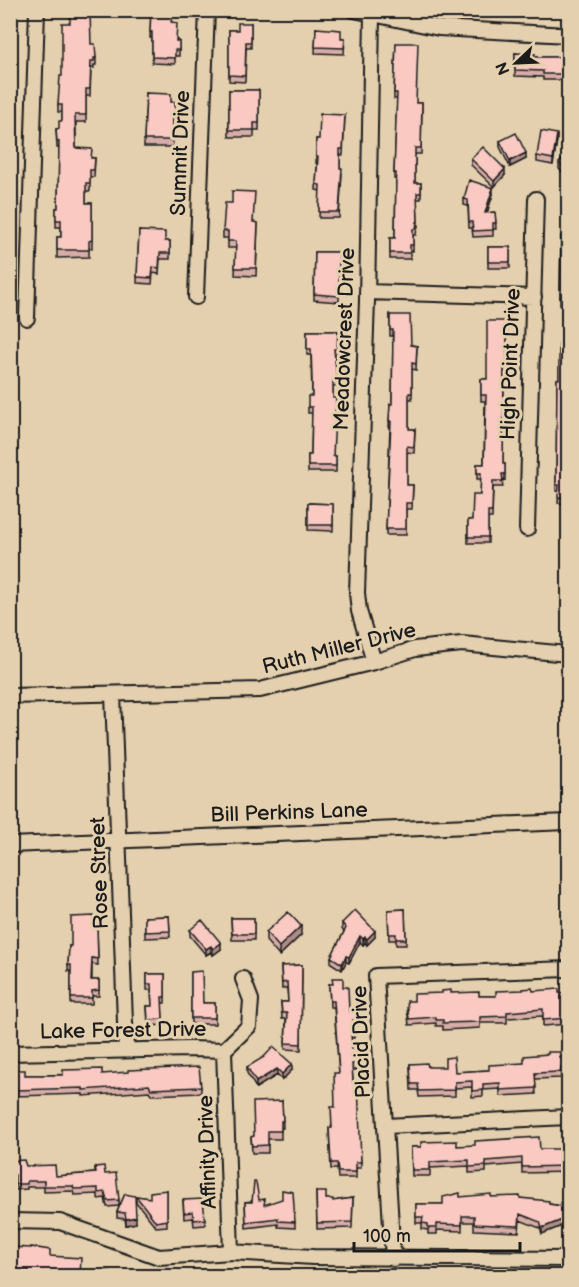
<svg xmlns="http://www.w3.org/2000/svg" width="579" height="1287" font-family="'Balsamiq Sans',sans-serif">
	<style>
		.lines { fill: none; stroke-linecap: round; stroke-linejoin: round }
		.minor-casing { stroke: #1c1c1c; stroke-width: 18 }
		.minor { stroke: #e4d0ae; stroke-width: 14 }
		.wall { fill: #d6ada7; stroke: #1c1c1c; stroke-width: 1.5 }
		.shaded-wall { fill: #ae8d88; stroke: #1c1c1c; stroke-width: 1.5 }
		.building { fill: #f9c9c2; stroke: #1c1c1c; stroke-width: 1.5 }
		.labels { text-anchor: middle; stroke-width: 6; stroke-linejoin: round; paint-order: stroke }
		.street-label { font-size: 21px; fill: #1c1c1c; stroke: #e4d0ae }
	</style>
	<rect width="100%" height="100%" fill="#e4d0ae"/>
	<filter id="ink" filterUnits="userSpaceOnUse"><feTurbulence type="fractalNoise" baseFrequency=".0167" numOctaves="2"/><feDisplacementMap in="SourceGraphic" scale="12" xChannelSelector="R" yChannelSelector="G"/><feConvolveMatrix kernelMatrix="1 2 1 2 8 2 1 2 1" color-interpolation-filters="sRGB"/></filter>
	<g filter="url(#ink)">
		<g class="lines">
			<defs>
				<path id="minor" d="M354,10L439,28L568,35
					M372,15L367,300L357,593L359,611L374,662
					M367,292L534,297
					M196,297L207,10
					M27,318L37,10
					M527,529L536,199
					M113,694L126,1050
					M10,696L260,690L374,662L415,649L462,644L568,654
					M10,845L568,822
					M224,1050L231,1252
					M10,1053L190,1049L224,1050L249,1026L251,1000L243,979
					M386,1126L568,1117
					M10,1221L60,1222L159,1257L231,1252L313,1257L568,1259
					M393,1259L376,976L568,969"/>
			</defs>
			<use href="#minor" class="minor-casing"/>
			<use href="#minor" class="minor"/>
		</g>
		<path class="wall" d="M151,10L165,15L172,22L177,41H179V56H175V64L152,63V38H150Z
			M251,23V48H246L245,82L229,81V30H238Z
			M316,28L341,38H345L344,54L315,53Z
			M396,43L416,103H422L421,154H415V183H421V199H417L418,228H417L416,235H413V251H410V259H390V238H395L396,179H394V173L397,99H394V93Z
			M91,44L96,58V65H94V68H91L90,96H86V122H76V148L91,158H95L94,177H90V191H86V203H92V248H89V257L57,258V237H61V227H56V208H58L59,148H57L56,129H59L62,121V112H58V105L62,76Z
			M515,53L534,57H563V80H543V77L515,76Z
			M229,90H259V130H254V137H229Z
			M146,93L171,102H175V122H172L173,147H144Z
			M345,115L343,155H340V168L342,174L339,218H319L320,191L316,190L317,163H316V139H319Z
			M557,140L553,165L537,162V156Z
			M500,141L526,159L510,167L500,147Z
			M568,154V178L559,169V163Z
			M471,159L505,175L494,187L471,165Z
			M493,194L487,213L495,212L496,229H493V236L473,237L472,228H469L468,206L464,205V199Z
			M253,222L258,223L256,276L235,275L236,248H228V238H223V231Z
			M139,231L165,241H170V259H160L159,274L153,273L152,284L137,283Z
			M561,236H568V504L558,503L559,491H556L557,379H559L562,317V304H560Z
			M488,247H510V268H488Z
			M315,252H339V302L314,300Z
			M390,315L411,345L417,346L416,370L412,369V399H409V429H415L414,453L407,452V485H413L412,509H406V535H386L390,427H389L390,404H392L393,336H390Z
			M507,321V372H504L503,464H505V480L502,479L503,487H493L492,518H488V543H468V520H472L480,495L481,479H477V464H484L485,401H481V379H487Z
			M307,331H338L337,355H335L337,386H333V456H336V472H308V455H311L312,413H308V407L312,396L311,355H307Z
			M308,503L333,504V531L308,530Z
			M405,909L406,945H396V940H389L388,910Z
			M169,916L170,937L145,938V917Z
			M231,918H254V940H232Z
			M342,923L375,937L367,945L365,943L363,945L360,942L349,963L346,962L342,970L331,963V957L344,932L342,929Z
			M94,926H97L98,965L92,964V980H99V996H92V1004H71V971H68L69,946H71Z
			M190,930L221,949L213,955L211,952L206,955L190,936Z
			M266,932L301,935L279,956L266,941Z
			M302,965L301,1050L285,1049L286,1019H282L281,1002H288L287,988L282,989L281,966Z
			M191,972L203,1003H215V1024H191Z
			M147,974H165V1003H162L163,1025L148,1026L147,1006H152L151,990H147Z
			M329,984L343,987L349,1011H357V1026H354V1038H351L352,1049H356L357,1070H352L361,1162V1168H356V1178H338L337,1169H331L329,1128H331L335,1107L339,1073L334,1007H330Z
			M533,991L559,993L568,992V1024L543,1026V1016L507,1018V1023H480V1028L443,1030V1026H436V1023L409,1025L407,1007L414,1001L451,993L479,996H496Z
			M560,1058H568V1073H561V1078L535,1079L536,1094L500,1096V1089L483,1090V1096L472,1097V1087L455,1088V1096L419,1097L418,1090H411L410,1064L455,1072L489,1070L524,1063Z
			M247,1067L292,1070L282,1080L277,1075L256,1088L247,1073Z
			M15,1070L25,1075H38L102,1074L201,1087V1093L151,1095L149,1091L83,1096V1094L16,1096Z
			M282,1101L283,1128H281V1139H268V1153H252L251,1137L254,1136Z
			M457,1146L540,1149L568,1153V1172L522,1173V1164L486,1167V1172L469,1173V1166L430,1168V1176H412L411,1147Z
			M10,1161L56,1176L95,1173V1167L105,1174L119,1200V1206L107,1207L105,1198L98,1199V1194L74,1195L73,1191L44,1192V1187H27V1189L15,1190V1181H10Z
			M167,1190V1226L156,1227L136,1202V1196L150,1198Z
			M316,1192L326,1199L333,1201L353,1198L352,1228L317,1229Z
			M125,1194L136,1223L126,1225L125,1219L117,1218V1212Z
			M460,1197H491L520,1198L549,1204L568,1207V1231H564V1225L542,1234L540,1228L520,1220L519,1232L474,1230V1222H462V1231L437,1230V1234H428V1230L422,1229V1223H416V1204H443Z
			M183,1200L205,1219V1225L194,1226L193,1218L184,1219Z
			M259,1200L264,1205L295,1222V1228L278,1227V1224L246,1228L245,1202Z
			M10,1247L50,1256L29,1276H10Z"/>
		<path class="shaded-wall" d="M557,134V140L553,165V159Z
			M526,153V159L510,167V161Z
			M505,169V175L494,187V181Z
			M493,188V194L485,219V213Z
			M301,926V935L279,956V947Z
			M375,931V937L367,945V939Z
			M360,936V942L349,963V957Z
			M365,937V943L363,945V939Z
			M221,943V949L213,955V949Z
			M211,946V952L206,955V949Z
			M346,956V962L342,970V964Z
			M292,1064V1070L282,1080V1074Z
			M277,1069V1075L256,1088V1082Z
			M136,1217V1223L126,1225V1219Z
			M564,1219V1225L542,1234V1228Z"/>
		<path class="building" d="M151,10H165V15L172,16L171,22L177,23L176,41H179V50H175V58L152,57V32H150Z
			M74,12H90L91,44H95L96,58H94V61H91L90,89H86V115H75L76,148L92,149L91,158H95L94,170H90V183H86V203H92V240L89,241V250H57V237H61V220H56V208H58L59,141H57L56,129H59V121H62V105H58L60,76H62V23H70V16H74Z
			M238,23H251V42H246L245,76L229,75V30H238Z
			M316,28L341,30V38H345L344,48L315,47Z
			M396,43H418L416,103H422L421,148H415V183H421V193H417L418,222H417L416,229H413V245H410V253H390V238H395L396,173H394L397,93H394Z
			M515,53L535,54L534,57H563V74H543V71L515,70Z
			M229,90H259V123H254V130H229Z
			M146,93L171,94V102H175V115L172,114L173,140H144Z
			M320,114L345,115L343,149H340V168H342L339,212H319L320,185L316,184L318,157H316V139H319Z
			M541,131L557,134L553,159L537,156Z
			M516,133L526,153L510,161L500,141Z
			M483,147L505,169L494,181L471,159Z
			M568,154V172L559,163Z
			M469,180L493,188L485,213L495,212L496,223H493V230L473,231L472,222H469L468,200L464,199Z
			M232,191L255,192L253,222L258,223L256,268H235L236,241H228V231H223L225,203H232Z
			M139,231L165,232V241H170V253H160L159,268L153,267L152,278L137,277Z
			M561,236H568V498L558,497L559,485H556L557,379H559V344H561L562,317L563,298H560Z
			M488,247H510V262H488Z
			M315,252H339V296L314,294Z
			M390,315H410L411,345L417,346L416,364L412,363V393H409V429H415L414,447L407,446V485H413L412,503H406V529H386L391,421H389L390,404H392L393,330H390Z
			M487,321H507V366H504L503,464H505V474H502L503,481H493L492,512H488V537H468V520H472L473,495H480L481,473H477V464H484L486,395H481V379H487Z
			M307,331H338L337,349H334L337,380H333V398H336L333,456H336V466H308V455H311L312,407H308V396H312V379L311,349H307Z
			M308,503L333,504V525H308Z
			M568,907V935L567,934L566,908Z
			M405,909L406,939H396V934H389L388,910Z
			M355,910L375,931L367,939L365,937L363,939L360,936L349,957L346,956L342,964L331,957L346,928L342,923Z
			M288,912L301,926L279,947L266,932Z
			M94,916V926H97L98,959L92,958L91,980H99V990L92,991V998H71V965H68L69,946H71V917Z
			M169,916L170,931L145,932V917Z
			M231,918H254V934H232Z
			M202,920L221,943L213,949L211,946L206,949L190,930Z
			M302,965L301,1044L285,1043L287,1013H282L281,1002H288L287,982L282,983L281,966Z
			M202,971L203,1003H215V1018H191V972Z
			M147,974H165V997H162L163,1019L148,1020L147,1006H152L151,984H147Z
			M332,978H343V987H348L349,1011H357V1020H353L354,1032H351L352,1049H356L357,1064H352L353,1082H358L361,1162H356V1172H338L337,1163H331L329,1128H332L331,1107H335L334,1073H339L334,1001H330L329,984H333Z
			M532,988L533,991L559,989V993L568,992V1018L543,1020V1009L507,1012V1016L480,1017V1022L443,1023V1020H436V1017L409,1019L407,1001H414V994L442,993V991L451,990V993L479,992V996H496V991L523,990V989Z
			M273,1047L292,1064L282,1074L277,1069L256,1082L247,1067L264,1057Z
			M548,1052H560V1058H568V1067H561V1072L535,1073L536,1088L500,1090V1083L483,1084V1090L472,1091V1081L455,1082V1090L419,1091L418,1084H411L410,1064L427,1063L428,1067H445V1058L454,1057L455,1072L489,1070V1065L524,1063V1056L548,1054Z
			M199,1067L201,1087L151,1089L149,1085L83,1090V1088L16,1090L15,1070H25V1075H63V1070L102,1069V1074L128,1072V1070Z
			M282,1101L283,1121H281V1131H268V1145L252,1146L251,1137L254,1136L253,1102Z
			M539,1137L540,1149H567V1153H568V1166L522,1167V1158L486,1161V1166L469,1167V1160L430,1162V1170H412L411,1147H421V1142L457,1141V1146L475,1145V1141Z
			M24,1160L26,1166L55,1165L56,1176L96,1173L95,1167L104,1166L105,1174L116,1173L119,1200L107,1201L105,1192L98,1193V1188L74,1189L73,1186H44V1181H27V1184H15V1175H10V1161Z
			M254,1182H256L259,1200L265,1199L264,1205L282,1199V1190L293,1192L295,1222L278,1221V1218L246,1222L245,1202H252Z
			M167,1190V1220L156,1222L136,1196L150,1198V1192Z
			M316,1192H326V1199H333V1201L353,1198L352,1222L317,1223Z
			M460,1193V1197L491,1194V1197L520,1196V1198L549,1201V1204L568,1207V1225H564V1219L542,1228L540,1222L520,1214L519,1226L474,1224V1216H462V1225L437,1224V1228H428V1224L422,1223L423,1217H416V1204H443V1197Z
			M125,1194L135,1196L136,1217L126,1219L125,1213L117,1212Z
			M203,1199L205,1219L194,1220L193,1212L184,1213L183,1200Z
			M10,1247L31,1248V1247L50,1250V1256L81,1258L80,1276H29V1270L10,1271Z
			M99,1271L111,1272L112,1276H98Z
			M127,1273L141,1274V1276H127Z
			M344,1274L366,1275V1276H344Z
			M540,1274H550L551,1276H540Z
			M451,1275H459V1276H451Z"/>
	</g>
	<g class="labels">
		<g class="street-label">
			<text transform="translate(180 153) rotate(-88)" y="7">Summit Drive</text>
			<text transform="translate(344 339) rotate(-88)" y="7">Meadowcrest Drive</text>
			<text transform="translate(510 364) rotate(-88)" y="7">High Point Drive</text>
			<text transform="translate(339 648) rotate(-14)" y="7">Ruth Miller Drive</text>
			<text transform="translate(289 812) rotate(-2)" y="7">Bill Perkins Lane</text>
			<text transform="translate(99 873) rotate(-92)" y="7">Rose Street</text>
			<text transform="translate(123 1030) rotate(-1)" y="7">Lake Forest Drive</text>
			<text transform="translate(361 1042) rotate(-92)" y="7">Placid Drive</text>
			<text transform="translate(207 1152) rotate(-92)" y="7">Affinity Drive</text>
		</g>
	</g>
	<rect width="579" height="1287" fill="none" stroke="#e4d0ae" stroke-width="36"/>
	<rect x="18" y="18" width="543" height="1251" fill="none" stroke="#1c1c1c" stroke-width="2" filter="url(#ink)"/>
	<g transform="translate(516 63) rotate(247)" stroke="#e4d0ae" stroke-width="4.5" paint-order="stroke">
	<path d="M0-4.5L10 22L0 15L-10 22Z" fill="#1c1c1c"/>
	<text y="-9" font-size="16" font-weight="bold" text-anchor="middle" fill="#1c1c1c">N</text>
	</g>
	<path d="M354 1242v9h166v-9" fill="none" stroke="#1c1c1c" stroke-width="3"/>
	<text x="363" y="1242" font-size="18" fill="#1c1c1c" stroke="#e4d0ae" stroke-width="4.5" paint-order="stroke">100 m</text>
</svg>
